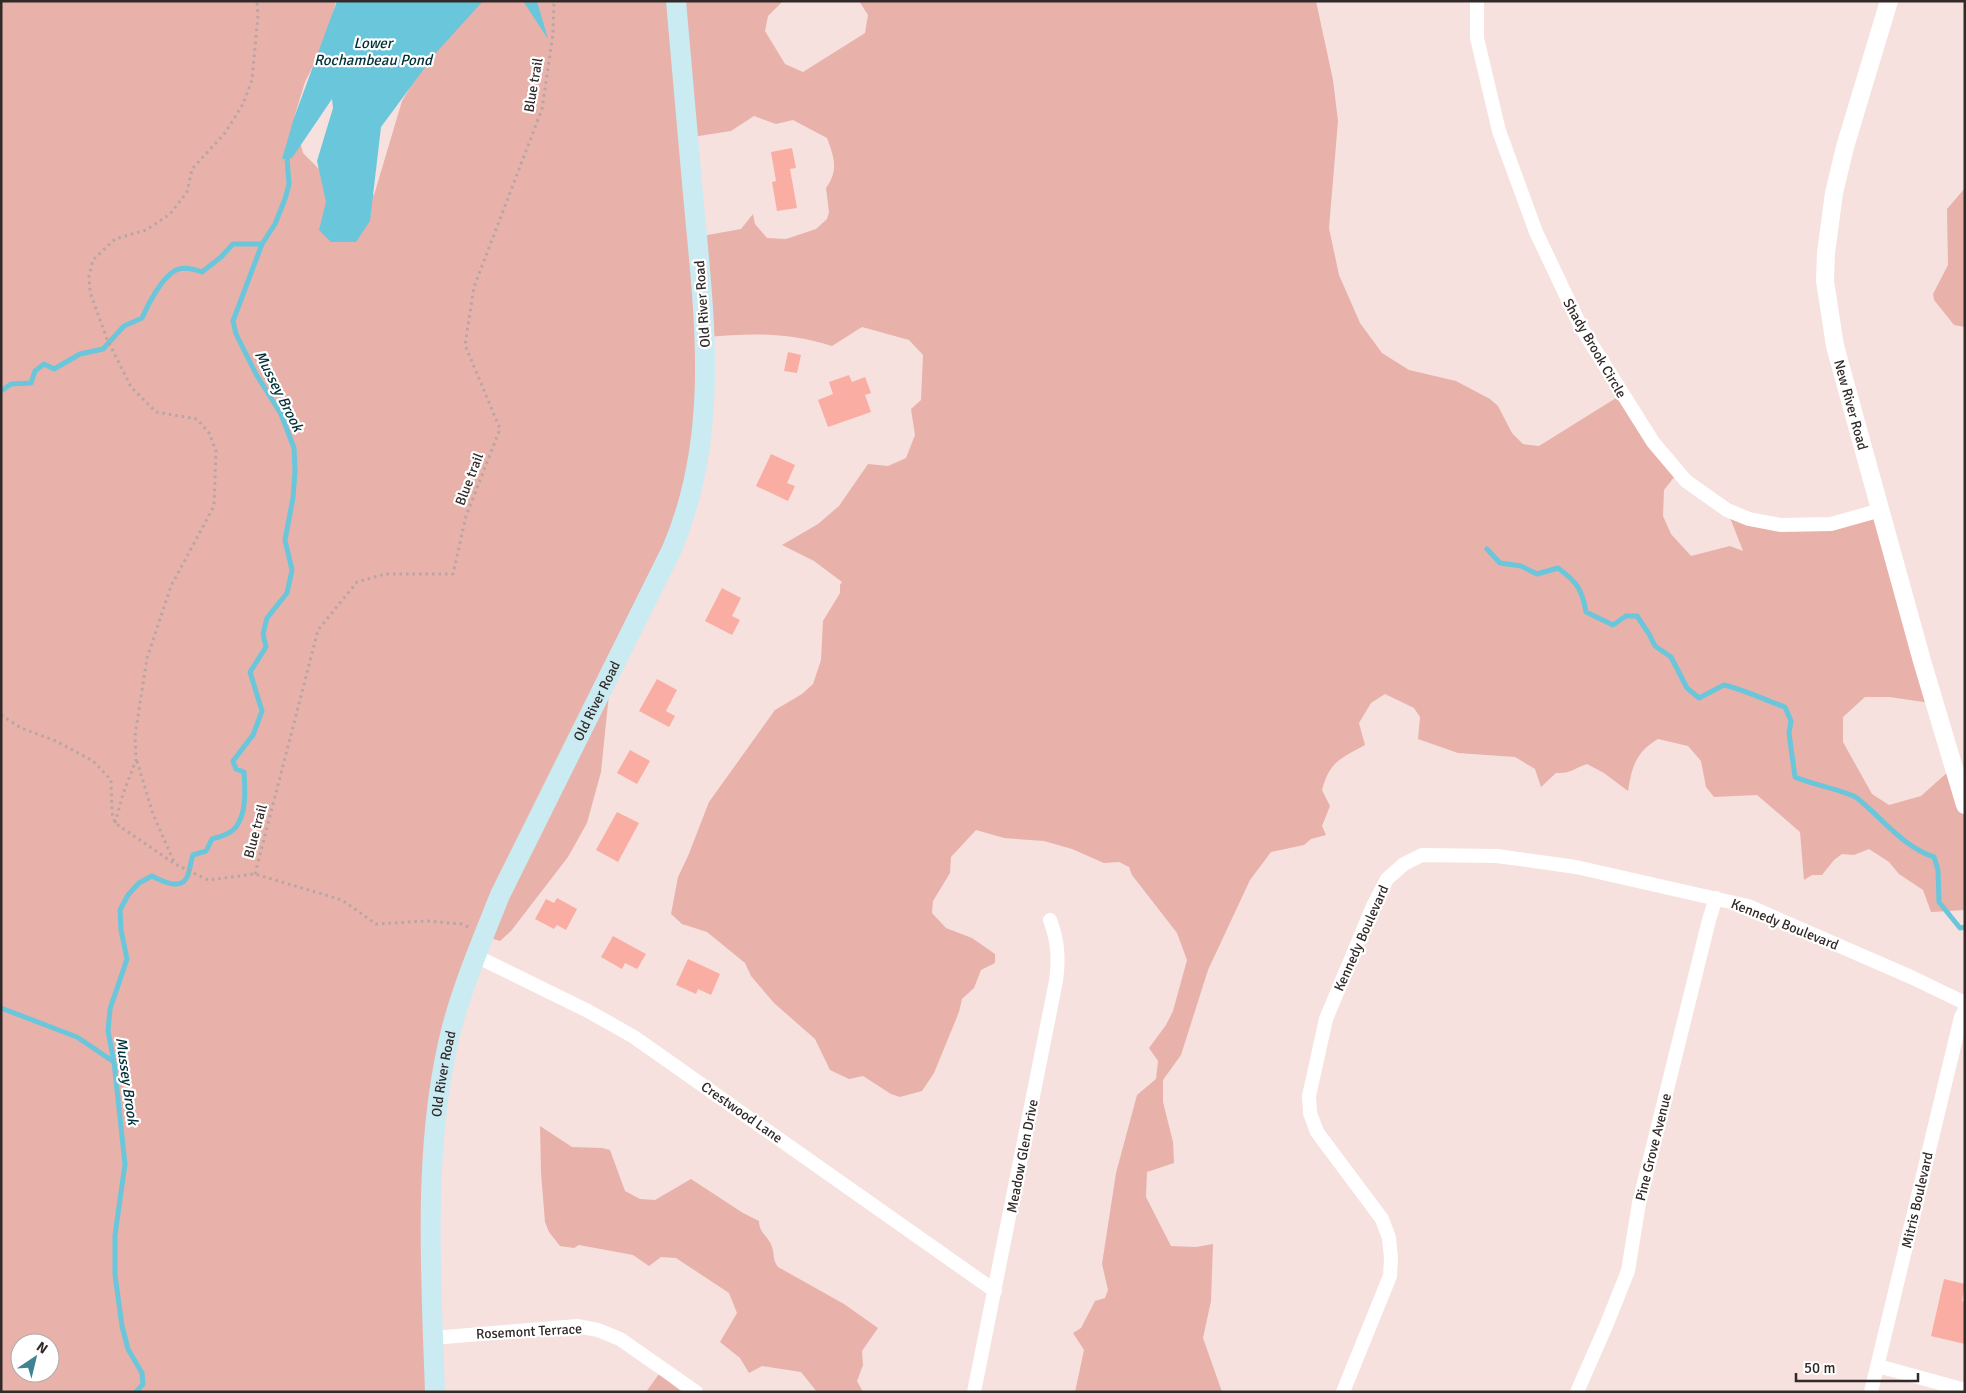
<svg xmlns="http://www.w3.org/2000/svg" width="1966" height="1393" font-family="Signika,sans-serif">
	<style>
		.green { fill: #e8b2aa; fill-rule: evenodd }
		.water { fill: #6ac6db }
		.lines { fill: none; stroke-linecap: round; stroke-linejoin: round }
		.stream { stroke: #6ac6db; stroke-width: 5 }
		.building { fill: #faada2 }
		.path { stroke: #b7a6a4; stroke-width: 3; stroke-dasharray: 2.5 4; stroke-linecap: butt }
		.minor { stroke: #fff; stroke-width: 14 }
		.tertiary { stroke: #fff; stroke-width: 18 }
		.secondary { stroke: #caebf2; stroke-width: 20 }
		.labels { text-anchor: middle; stroke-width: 4.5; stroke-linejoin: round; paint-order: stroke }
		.street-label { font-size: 14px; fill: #312a28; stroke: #fff }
		.water-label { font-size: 15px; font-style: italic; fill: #013039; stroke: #fff }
	</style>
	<rect width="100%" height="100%" fill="#f6e1de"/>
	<path class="green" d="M1,1H336L325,42L305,82L294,118L303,153L328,178L374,195L402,101L451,20L465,1H783L768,16L765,31L785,64L803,72L865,33L868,15L859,1H1316L1333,80L1338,121L1329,228L1339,275L1360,323L1382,353L1409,370L1456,381L1490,399L1498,406L1512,433L1523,444L1539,446L1616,398L1620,401L1675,476L1664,490L1663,516L1671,534L1691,556L1730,546L1743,551L1727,510L1780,525L1881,510L1931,703L1889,697H1865L1843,717V742L1872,794L1889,805L1921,796L1950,770L1965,807V910L1931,912L1923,890L1899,874L1889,862L1869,849L1854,855L1842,854L1834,860L1822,875H1812L1804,880L1800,832L1757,795L1714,797L1706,787L1701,761L1688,746L1658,739C1636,752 1632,766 1628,791L1604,773L1587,764C1574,768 1571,774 1556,773L1541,787L1535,769L1515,757L1458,753L1418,739L1420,717L1414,708L1385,694L1371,703L1359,723L1365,745C1340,759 1330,761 1322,790L1330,806L1322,826L1326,835L1311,839L1304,845L1271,852L1250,880L1208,970L1181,1055L1163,1080V1102L1173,1142L1174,1163L1147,1172L1146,1197L1171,1246L1196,1247L1213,1244L1211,1301L1203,1338L1222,1392H1075L1084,1350L1073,1333L1081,1328L1095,1301L1105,1298L1108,1290L1102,1264L1116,1173L1137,1095L1156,1079L1158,1061L1149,1048L1166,1025L1173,1011L1187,960L1177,933L1132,875L1129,867L1119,862L1104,863L1072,849L1044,841L1004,838L976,830L951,857L950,873L933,901L932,913L946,928L972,938L995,954V963L981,970L974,988L962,999L959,1012L934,1073L922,1091L900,1097L891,1094L863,1076L849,1079L830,1070L815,1039L774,1003L751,976L745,963L707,932L682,924L671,914L678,877L688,856L709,802L775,710L802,694L813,684L821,660L823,621L840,593V585L842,582L814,561L782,545L818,524L839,506L868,464L888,466L906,458L915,435L911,409L921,400L923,355L909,340L862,327L832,346C788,332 752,333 707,337L695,471L609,694L601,772L587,823L568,857L511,931L500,941L484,936L446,1037L430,1392H1ZM754,116L776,124L793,120L827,138C834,157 839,170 826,188L829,212L827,219L816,229L786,239L767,238L755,224L753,214L741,229L702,236L692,137L731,131ZM20,1343H50V1373H20Z
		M1965,188V327L1954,325L1934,300L1933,294L1948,265L1947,209Z
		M540,1126L572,1147L602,1148L610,1150L625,1191L640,1199L655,1200L691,1179L743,1213L759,1221C759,1233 769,1237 772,1247C775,1257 772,1258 778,1267L844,1304L878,1328L862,1351L863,1365L857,1381L863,1392H817L801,1372L762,1366L749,1373L740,1358L720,1342L737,1313L729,1293L676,1258L661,1257L649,1266L633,1255L579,1245L574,1248L560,1246L549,1232L545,1222L541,1173Z
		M659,1374L682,1392H646Z"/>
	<path class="water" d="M337,1H483L435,54L381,127L370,221L356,242H331L319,230L326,202L317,161L333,108L332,99L292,158L282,159L294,118Z
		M523,1H537L548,39Z"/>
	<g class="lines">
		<path class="stream" d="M1,391L11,384L31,383L35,371L44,364L54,369L80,354L103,349L124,326L142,318C148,304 162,277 176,270C184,266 194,269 202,272L221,257L233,244H262
			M1487,549L1500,563L1521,566L1537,574L1558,568C1577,582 1582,589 1586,612L1613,625L1626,616H1637L1649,634L1655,646L1671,657L1687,688L1699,698L1724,685C1746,690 1764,700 1785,707L1791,721L1789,733L1795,777C1810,784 1848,791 1857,798C1882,818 1903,847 1934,857L1938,870L1939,902L1960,928L1965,927
			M1,1008L77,1037L114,1062
			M136,1392L143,1384L142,1373L128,1349L122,1326L115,1275V1235L125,1164L114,1062L108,1031L110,1009L127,959L121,930L120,910L128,895L139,883L152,876C162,881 182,892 188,875C190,868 191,861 193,855L206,851L212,839C220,837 231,834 236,827C247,812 245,789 244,772L236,769L233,761L253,735L262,711L250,672L266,647L263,634L267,618L287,593L292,570L285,540L293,498L295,471L294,448L281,414L256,374L236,334L233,321L262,244L275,224L285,199L289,184L287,158"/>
	</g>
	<path class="building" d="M792,148L796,168L790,169L797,208L777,211L772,182L776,181L771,152Z
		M788,352L801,355L797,373L784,371Z
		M849,375L852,382L865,377L871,393L865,395L871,412L828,427L818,400L833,394L829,382Z
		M771,454L795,465L787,483L795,486L788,501L756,486Z
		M722,588L741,598L732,616L740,620L732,635L705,621Z
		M657,679L677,690L666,711L675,716L669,727L639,711Z
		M630,750L650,761L637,784L617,773Z
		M617,812L639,823L618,862L596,850Z
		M557,898L577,909L566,930L557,925L554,929L535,919L546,899L554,903Z
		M613,936L646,954L637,969L625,963L622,969L601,957Z
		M688,959L720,974L711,995L698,989L696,994L676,985Z
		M1944,1279L1965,1284L1962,1301L1965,1302V1344L1931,1336Z"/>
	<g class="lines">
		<path class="path" d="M1,715L21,728L56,741L93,761L111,780L112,813L115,823L175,864L208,880L255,874L342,900L376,924L427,921L462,924L468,927
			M137,761L153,814L174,862
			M115,823L123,794L136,760L135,736L147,658L171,586L214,506L216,451L209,433L197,419L156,412L131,387L107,339L90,292L89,276L93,260L115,239L146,230L170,214L187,192L192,169L225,133L243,104L252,80L258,15L257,1
			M255,874L318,630L357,582L385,574H453L466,516L500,429L465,345L474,287L542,109L553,34L554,1"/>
		<path class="minor" d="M1477,1V38L1499,131L1536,232L1582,329L1653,442L1686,481L1727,510L1749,519L1780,525L1831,524L1881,510
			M476,956L588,1011L634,1037L995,1291
			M433,1338L577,1326L598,1330L620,1339L696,1392
			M1878,1366L1965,1390
			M974,1392L1056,981C1059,959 1058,941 1050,920
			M1343,1392L1390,1276L1391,1258L1389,1238L1382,1219L1317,1132L1310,1113L1309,1096L1326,1019L1373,906L1387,879L1404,864L1422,855L1497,856L1576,867L1748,906L1911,977L1965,1003
			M1577,1392L1606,1326L1628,1271L1639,1203L1709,920L1716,898
			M1871,1392L1961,1017L1965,1010"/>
		<path class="tertiary" id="s1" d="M1889,1L1845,147L1834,193L1826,253L1825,281L1835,346L1922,661L1965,805"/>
		<path class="secondary" id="s2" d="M435,1392C431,1273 422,1143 452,1027C464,982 483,938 500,895L672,549C721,434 704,314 693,194C687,130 682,65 676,1"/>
	</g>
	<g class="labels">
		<g class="street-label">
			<text transform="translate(533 85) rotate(-80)" y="5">Blue trail</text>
			<text transform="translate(702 304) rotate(-94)" y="5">Old River Road</text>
			<text transform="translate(1595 348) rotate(60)" y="5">Shady Brook Circle</text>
			<text dy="5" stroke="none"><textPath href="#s1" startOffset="415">New River Road</textPath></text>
			<text transform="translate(469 479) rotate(-69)" y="5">Blue trail</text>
			<text dy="5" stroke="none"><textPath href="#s2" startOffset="724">Old River Road</textPath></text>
			<text transform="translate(255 831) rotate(-75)" y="5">Blue trail</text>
			<text transform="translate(1785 924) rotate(22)" y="5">Kennedy Boulevard</text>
			<text transform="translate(1361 938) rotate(-66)" y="5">Kennedy Boulevard</text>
			<text dy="5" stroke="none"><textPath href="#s2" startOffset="319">Old River Road</textPath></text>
			<text transform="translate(742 1112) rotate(35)" y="5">Crestwood Lane</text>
			<text transform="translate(1653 1147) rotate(-76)" y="5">Pine Grove Avenue</text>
			<text transform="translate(1022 1156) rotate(-79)" y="5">Meadow Glen Drive</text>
			<text transform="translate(1917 1200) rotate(-77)" y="5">Mitris Boulevard</text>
			<text transform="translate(529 1331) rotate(-3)" y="5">Rosemont Terrace</text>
		</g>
		<g class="water-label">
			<text x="373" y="48">Lower<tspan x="373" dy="17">Rochambeau Pond</tspan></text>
			<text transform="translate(279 391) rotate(63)" y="5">Mussey Brook</text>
			<text transform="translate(127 1081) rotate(82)" y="5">Mussey Brook</text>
		</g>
	</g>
	<rect width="1966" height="1393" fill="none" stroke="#312a28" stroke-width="5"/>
	<g transform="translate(35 1358) rotate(35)"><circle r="24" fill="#ffffff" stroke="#adaaa9"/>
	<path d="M0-4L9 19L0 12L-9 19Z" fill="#3f8292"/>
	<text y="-8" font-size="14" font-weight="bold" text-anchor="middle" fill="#312a28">N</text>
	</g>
	<path d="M1796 1373v8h122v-8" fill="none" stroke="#312a28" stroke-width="2.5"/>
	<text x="1804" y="1373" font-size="15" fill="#312a28" stroke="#ffffff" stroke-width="4" paint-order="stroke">50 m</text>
</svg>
